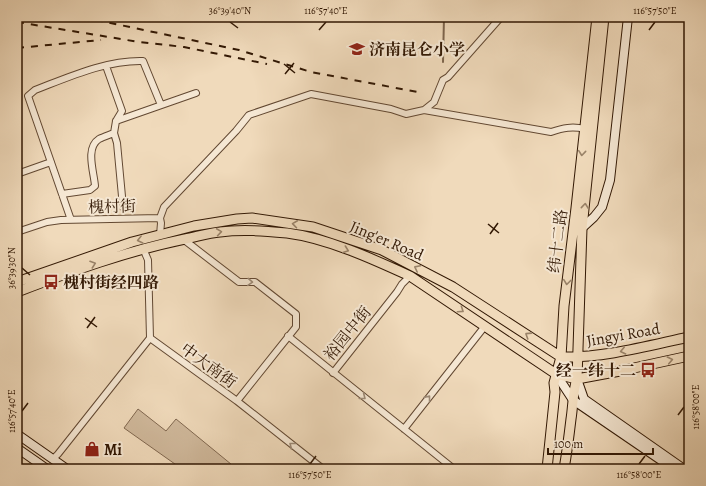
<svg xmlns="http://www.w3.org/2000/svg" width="706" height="486" font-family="Alegreya,'Noto Serif SC',serif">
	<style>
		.green { fill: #d0b99c; stroke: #816850 }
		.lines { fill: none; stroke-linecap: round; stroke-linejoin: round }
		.stream { stroke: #7d654d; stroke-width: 2 }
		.street-casing { stroke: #624832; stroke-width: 8 }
		.secondary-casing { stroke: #321804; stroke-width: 10 }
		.primary-casing { stroke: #321804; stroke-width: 11 }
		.street { stroke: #f5e7d3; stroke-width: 6 }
		.secondary { stroke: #f5e7d3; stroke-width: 8 }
		.primary { stroke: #f0dabb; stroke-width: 9 }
		.rail { stroke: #321804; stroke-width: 2; stroke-dasharray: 7 7; stroke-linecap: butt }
		.oneway { stroke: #9a8369 }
		.oneway2 { stroke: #9d8a76 }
		.ticks { fill: none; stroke: #321804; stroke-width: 1.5 }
		.labels { text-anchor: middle; stroke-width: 4; stroke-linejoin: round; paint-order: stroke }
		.poi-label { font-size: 16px; font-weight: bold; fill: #321804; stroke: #f5e7d3; text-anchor: start }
		.street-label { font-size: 16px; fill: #321804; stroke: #f5e7d3 }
		.neatline { fill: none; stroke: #321804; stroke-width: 1.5 }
		.ticks-label { font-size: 10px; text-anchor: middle; fill: #321804 }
	</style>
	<rect width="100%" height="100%" fill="#f0dabb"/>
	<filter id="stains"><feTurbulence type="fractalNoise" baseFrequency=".005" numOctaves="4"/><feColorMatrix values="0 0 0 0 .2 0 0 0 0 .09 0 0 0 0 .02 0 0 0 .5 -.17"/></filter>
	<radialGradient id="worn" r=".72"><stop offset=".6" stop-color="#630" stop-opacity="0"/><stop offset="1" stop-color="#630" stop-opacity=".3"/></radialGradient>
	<path class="green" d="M138,409L166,431L176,419L237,469H182L124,428Z"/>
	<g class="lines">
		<path class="stream" d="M443,62L444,17"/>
		<defs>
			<path id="street" d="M106,66L122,111L116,121L114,133L117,143L123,207
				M424,110L434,102L443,80L448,77L501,17
				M116,121L196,93
				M17,174L51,162
				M62,194L90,190L95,186C94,172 85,148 99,139C103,137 109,135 114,133
				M160,218L164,207L236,131L249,115L311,94L391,109L406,114L424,110L551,132C563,128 572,126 585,129
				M71,220L28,96L35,90C69,77 106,60 143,61L161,105
				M17,232L47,222L61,220L160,218L161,223L160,235
				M183,239L239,282H255L296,314V327L237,401
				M145,249V253L148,260L150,338
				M288,336L454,469
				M150,338L237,401L323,469
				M333,373L397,292L402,284L410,276
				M404,429L485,326
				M53,459L58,454L150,338"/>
			<path id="secondary" d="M582,228L594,217L602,207L610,180L628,17
				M561,357L577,379L584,399L684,469
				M556,374L573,400L674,469
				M17,434L67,469
				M17,448L47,469"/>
			<path id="primary" d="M17,282L132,242L194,226L237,219L252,218L313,227L382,250L453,287L561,357
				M17,292C72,271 127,251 185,239C196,237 208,233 220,232C242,229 265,231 287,233C327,238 373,259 410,276L556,374L577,379L620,371L689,356
				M561,357C604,358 647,346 689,337
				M547,469L555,392L554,383L561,357L564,306L576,208L597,17
				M564,469C567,452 569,436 571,419C573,407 573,389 577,379L582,228L604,17"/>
		</defs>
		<use href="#street" class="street-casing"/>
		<use href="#secondary" class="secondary-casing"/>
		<use href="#primary" class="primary-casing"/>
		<use href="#street" class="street"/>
		<use href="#secondary" class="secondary"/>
		<use href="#primary" class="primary"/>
		<path class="rail" d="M82,17L239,50L311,72L423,93
			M17,22L139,42L184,47L267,64
			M17,48L101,40"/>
	</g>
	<defs><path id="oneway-chevron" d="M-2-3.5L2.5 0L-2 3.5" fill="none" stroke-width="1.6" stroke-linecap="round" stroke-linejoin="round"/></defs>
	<g class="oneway">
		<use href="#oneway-chevron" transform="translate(582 153) rotate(96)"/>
		<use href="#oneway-chevron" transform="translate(585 206) rotate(-84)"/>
		<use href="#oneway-chevron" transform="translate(295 224) rotate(-172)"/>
		<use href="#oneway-chevron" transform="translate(219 232) rotate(-8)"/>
		<use href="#oneway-chevron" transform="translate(140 240) rotate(166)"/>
		<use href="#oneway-chevron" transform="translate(346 250) rotate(20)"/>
		<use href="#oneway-chevron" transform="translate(93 264) rotate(-19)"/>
		<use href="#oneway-chevron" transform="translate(417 268) rotate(-153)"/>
		<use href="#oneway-chevron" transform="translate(567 282) rotate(97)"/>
		<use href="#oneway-chevron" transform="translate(461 310) rotate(34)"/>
		<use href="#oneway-chevron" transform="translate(528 335) rotate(-147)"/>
		<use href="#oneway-chevron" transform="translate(623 351) rotate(168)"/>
		<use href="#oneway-chevron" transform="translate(670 360) rotate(-12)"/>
	</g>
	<g class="oneway2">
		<use href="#oneway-chevron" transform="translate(250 282) rotate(3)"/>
		<use href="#oneway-chevron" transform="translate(363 397) rotate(38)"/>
		<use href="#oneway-chevron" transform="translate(428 398) rotate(-52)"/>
		<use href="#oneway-chevron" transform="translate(292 445) rotate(-142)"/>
	</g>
	<path class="ticks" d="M230,22L238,28M319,30L326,22M649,30L655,22M284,64L295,73M285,74L294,63M488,224L499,233M490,234L498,223M22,268L30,275M85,318L97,327M87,328L95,317M22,411L28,403M678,415L684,407M310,464L316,456M639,464L645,456"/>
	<defs>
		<symbol id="school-bare" viewBox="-9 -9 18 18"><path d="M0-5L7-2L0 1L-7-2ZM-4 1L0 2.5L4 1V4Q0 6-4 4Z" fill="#8f2418" stroke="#f5e7d3" stroke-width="2.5" paint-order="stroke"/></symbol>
		<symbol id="bus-bare" viewBox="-9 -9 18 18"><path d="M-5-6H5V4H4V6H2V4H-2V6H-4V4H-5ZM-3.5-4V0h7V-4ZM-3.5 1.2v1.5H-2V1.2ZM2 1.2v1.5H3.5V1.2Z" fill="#8f2418" stroke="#f5e7d3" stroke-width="2.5" paint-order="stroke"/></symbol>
		<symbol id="shop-bare" viewBox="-9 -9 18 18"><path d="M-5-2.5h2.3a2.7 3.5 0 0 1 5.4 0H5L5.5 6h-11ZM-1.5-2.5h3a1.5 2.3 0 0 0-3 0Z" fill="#8f2418" stroke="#f5e7d3" stroke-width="2.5" paint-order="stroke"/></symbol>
	</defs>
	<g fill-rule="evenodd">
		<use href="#school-bare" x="346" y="38" width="22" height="22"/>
		<use href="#bus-bare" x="40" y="271" width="22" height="22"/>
		<use href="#bus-bare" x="637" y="359" width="22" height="22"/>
		<use href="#shop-bare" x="81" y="438" width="22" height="22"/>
	</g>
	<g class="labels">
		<g class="poi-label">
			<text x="369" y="55">济南昆仑小学</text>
			<text x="63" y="288">槐村街经四路</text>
			<text x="636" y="376" text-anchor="end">经一纬十二</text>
			<text x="104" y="455">Mi</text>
		</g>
		<g class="street-label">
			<text transform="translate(112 206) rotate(-2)" y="6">槐村街</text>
			<text transform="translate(387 240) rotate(23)" y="6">Jing'er Road</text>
			<text transform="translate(557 241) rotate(-83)" y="6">纬十二路</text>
			<text transform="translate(347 333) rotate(-51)" y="6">裕园中街</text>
			<text transform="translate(623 334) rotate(-10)" y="6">Jingyi Road</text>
			<text transform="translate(209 365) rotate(36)" y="6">中大南街</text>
		</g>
	</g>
	<rect width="706" height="486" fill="none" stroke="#f0dabb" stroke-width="44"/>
	<path d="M548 448v6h105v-6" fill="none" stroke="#321804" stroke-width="2"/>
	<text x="554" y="448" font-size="12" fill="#321804" stroke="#f5e7d3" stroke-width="3" paint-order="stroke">100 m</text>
	<rect x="22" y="22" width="662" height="442" class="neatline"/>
	<g class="ticks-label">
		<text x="230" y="14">36°39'40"N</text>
		<text x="326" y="14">116°57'40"E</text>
		<text x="655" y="14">116°57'50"E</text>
		<text transform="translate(11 268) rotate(-90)" y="4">36°39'30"N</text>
		<text transform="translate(695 407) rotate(-90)" y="4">116°58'00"E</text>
		<text transform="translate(11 411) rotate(-90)" y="4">116°57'40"E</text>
		<text x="310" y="478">116°57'50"E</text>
		<text x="639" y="478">116°58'00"E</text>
	</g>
	<rect width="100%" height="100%" filter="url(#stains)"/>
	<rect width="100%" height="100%" fill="url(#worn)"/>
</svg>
